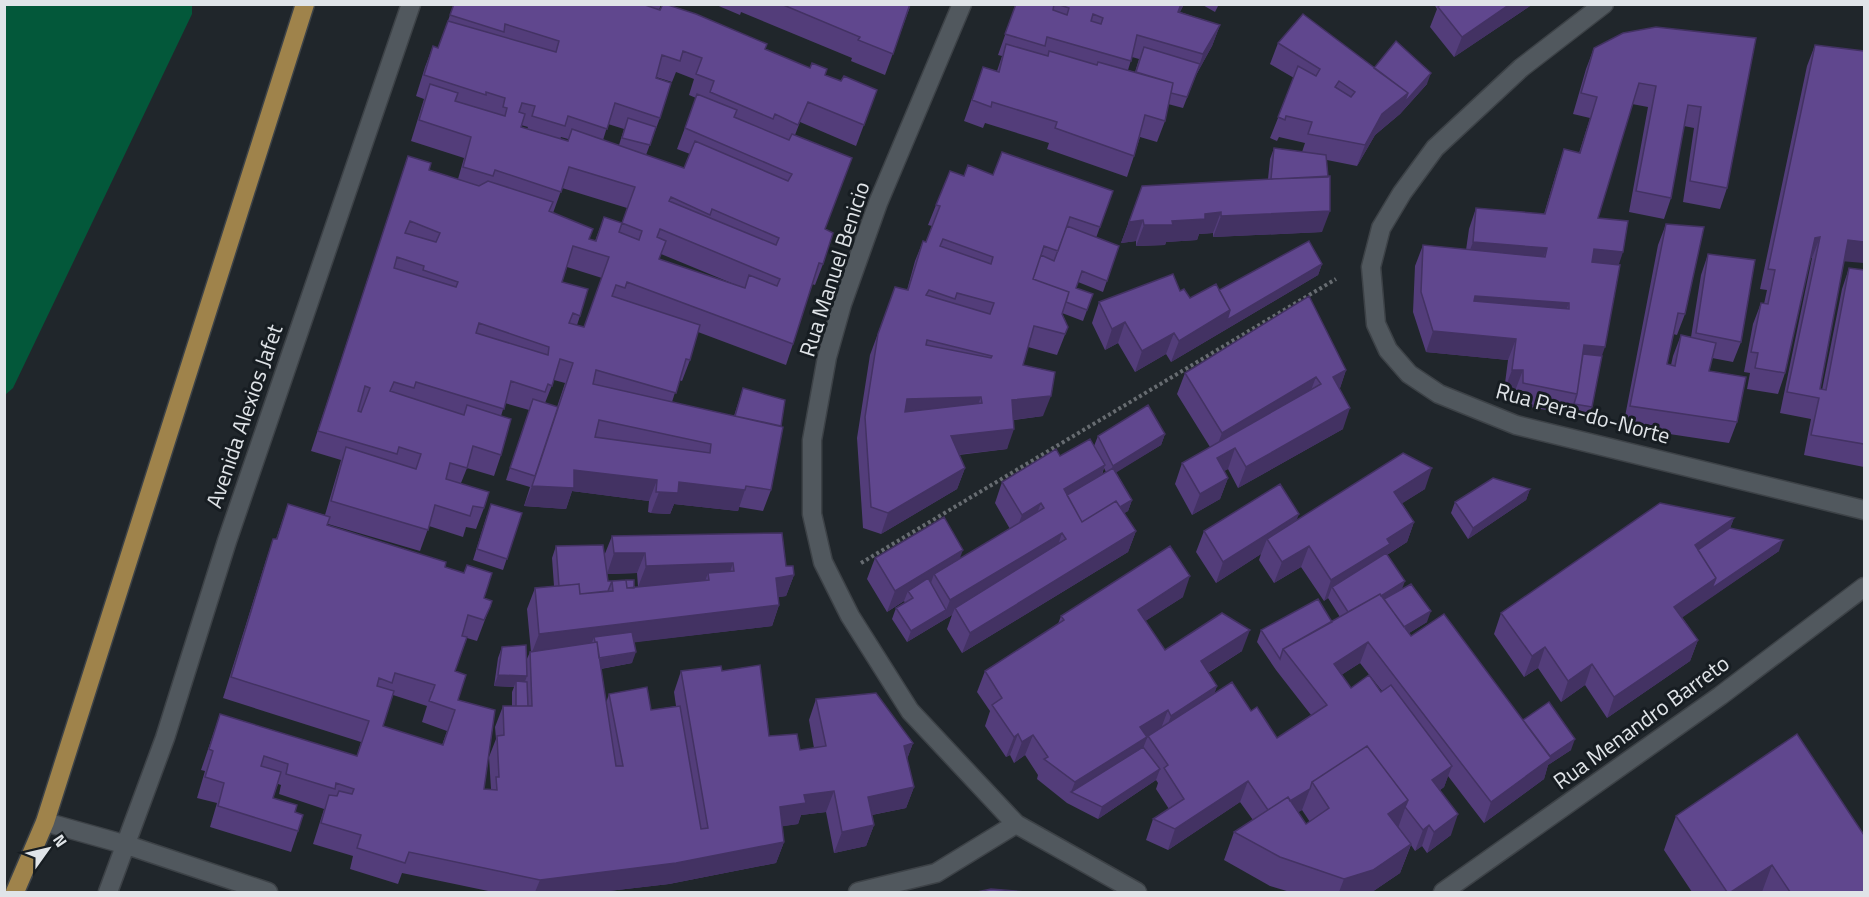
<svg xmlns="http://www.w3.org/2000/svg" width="1869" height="897" font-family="'Titillium Web',sans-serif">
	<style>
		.green { fill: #03583a }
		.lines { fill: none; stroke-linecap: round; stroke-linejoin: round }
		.minor-casing { stroke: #3d4247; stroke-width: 21 }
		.major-casing { stroke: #3d4247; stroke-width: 21 }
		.path { stroke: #676c71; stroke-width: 4; stroke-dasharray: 3 3; stroke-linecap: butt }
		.minor { stroke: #51585e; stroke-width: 18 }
		.major { stroke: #9f834b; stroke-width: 18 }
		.wall { fill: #533d7a; fill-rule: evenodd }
		.shaded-wall { fill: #433263 }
		.building { fill: #60478e; stroke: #433263; stroke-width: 1.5; fill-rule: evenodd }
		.labels { text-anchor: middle; stroke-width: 6; stroke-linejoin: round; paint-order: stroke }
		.street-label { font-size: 22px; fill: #e0e4e8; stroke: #171d22 }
	</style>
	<rect width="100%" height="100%" fill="#20262b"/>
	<path class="green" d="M5,4L192,5V14L13,388L5,395Z"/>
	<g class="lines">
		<defs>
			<path id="minor" d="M962,4L878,203L842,304L827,357L812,440V514L823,562L850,616L910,711L1016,824L1137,892
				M1604,4L1521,68L1435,148L1402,193L1381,228L1371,267L1376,324L1388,350L1409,374L1439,394L1516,425L1864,510
				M45,822L127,845L268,892
				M108,892L165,738L227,541L411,4
				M858,892L936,873L1016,824
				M1443,892L1720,696L1864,587"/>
			<path id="major" d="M15,892L45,822L305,4"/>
		</defs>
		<use href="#minor" class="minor-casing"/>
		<use href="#major" class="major-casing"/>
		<path class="path" d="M861,563L1336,279"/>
		<use href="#minor" class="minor"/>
		<use href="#major" class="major"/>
	</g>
	<path class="wall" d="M454,4H661L659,10L767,44L765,49L825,75L841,81L877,90L856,146L800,122L795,135L825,230L823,264L815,285L812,284L793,344L786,365L698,332L690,360L682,381L679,380L672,402L734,416L743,388L771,490L763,511L739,507L738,511L674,504L670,514L651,513L648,512L649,501L572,491L566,509L524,506L530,487L506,480L529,410L505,403L501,416V455L494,476L467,468L461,483L484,508L476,529L466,527L463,537L429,526L420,551L328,524L327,525L445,567L484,598L492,601L477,641L467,638L455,671L458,700L484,789H491L489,757L496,739L495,727L503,706H512V692L514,687L494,686L498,658L502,647L526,661L530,652H531L527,609L535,588L554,586L552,558L556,546L604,556L612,536L786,566L794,575L786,596L778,597L779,605L772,626L634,642L632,663L601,669L606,703L609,694L651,710L676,706L674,692L681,671H722L769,736L800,750L814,748L809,720L816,699L913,743L907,759L914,787L906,808L872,815L874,825L866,846L834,853L826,812L801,815L798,824L782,826L784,842L776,863L669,884L600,892H493L402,873L398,884L350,869L353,856L313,844L324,809L279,794L281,785L278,784L273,798L295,812L298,831L291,852L210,827L217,803L197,798L205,771L201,770L220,714L357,756L361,742L223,698L266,560L273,539H276L288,504L325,515L341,460L311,451L408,156L429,170L458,179L464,158L411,141L424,99L416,96L425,67L433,46L438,48ZM676,72L694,79L689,95L696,98L677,149L690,154L684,168L646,155L660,118L656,77L672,82ZM608,124L624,129L619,145L603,140ZM521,125L528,127L527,129L521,127ZM561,137L568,139V141L560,139ZM562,188L627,208L622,223L604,217L595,241L589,239L553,213ZM661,254L741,287L659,259ZM567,267L602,278L584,327L577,325L580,316L562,282ZM554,380L565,383L557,407L545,403ZM637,573L638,587L634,588L608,581L607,574ZM393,695L427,706L422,722L447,731L442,745L383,726Z
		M714,4H911L885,75L851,61L852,58L741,12L740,15Z
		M1016,4H1184L1180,12L1220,25L1212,46L1196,75L1183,108L1168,104L1165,121L1157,142L1140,137L1134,156L1127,177L1047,149L1049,143L985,123L983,128L964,121L983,67L997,71L1002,56L998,55ZM1132,57L1139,59L1135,72L1128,70Z
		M1201,4H1219L1215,12Z
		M1434,4H1533L1454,57L1430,27L1437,9Z
		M1756,38L1727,188L1720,209L1683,202L1694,128L1684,126L1671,198L1664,219L1629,212L1648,107L1632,104L1598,218L1618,265L1592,407L1587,418L1515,404V391H1504L1508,360L1426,352L1413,312L1415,266L1423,245L1466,250L1469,229L1476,208L1544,214L1557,170L1564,149L1579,153L1590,118L1573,114L1586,69L1594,48Z
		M1278,43L1374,68L1427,84L1400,114L1375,135L1357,166L1327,160L1322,232L1213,237V233L1199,234L1197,240L1166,242L1165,245L1136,246V241L1121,243L1142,186L1268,179L1270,159L1274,148L1302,152L1305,143L1279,137L1277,141L1270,138L1294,78L1270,64Z
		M1815,45L1844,261L1820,389L1822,390L1842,289L1849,268L1864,270V467L1804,455L1811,419L1780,413L1812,258H1810L1785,373L1778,394L1747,389L1750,373L1744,372L1753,324L1761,303L1764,304L1767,290L1760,289L1807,66Z
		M993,175L1113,191L1096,238L1119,246L1103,292L1078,282L1076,288L1093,294L1083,321L1062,313L1068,327L1057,355L1028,347L1023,365L1043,416L1014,420L1007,449L959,455L965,468L957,489L881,534L863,528L857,438L870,355L895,287L907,290L915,261L923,241L926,242L932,226L928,225L936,205L964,176Z
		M1666,224L1685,314L1677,335L1673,334L1667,364L1671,365L1673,356L1681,335L1691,337L1701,275L1708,254L1741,342L1733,362L1712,358L1709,371L1737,422L1729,443L1623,427L1658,245Z
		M1322,264L1318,275L1171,362L1166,354L1135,372L1118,343L1105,350L1092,323L1099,302L1180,291L1190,298Z
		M1346,370L1340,388L1343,429L1238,488L1228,469L1224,471L1228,478L1220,499L1192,515L1175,484L1182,463L1210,447L1177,394L1185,373Z
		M1165,434L1161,445L1116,472L1132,500L1128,511L1124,513L1136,531L1128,552L962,653L947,629L952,615L907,642L892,619L896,608L905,603L904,601L887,612L867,579L875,558L960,559L1010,529L995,503L1002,482L1060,456L1094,446L1098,436ZM1104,468L1106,472L1102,475Z
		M1425,489L1402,503L1414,522L1407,542L1387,555L1402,589L1427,622L1409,633L1411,636L1523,720L1571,750L1548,765L1544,779L1484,823L1448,776L1444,787L1440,790L1451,835L1427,853L1422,846L1415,851L1411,845L1400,873L1372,892H1290L1270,886L1224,860L1234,832L1253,820L1240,802L1168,850L1146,840L1153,819L1169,809L1156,789L1158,783L1156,780L1098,819L1067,803L1037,779L1038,775L1025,755L1014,763L1010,755L1006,757L985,726L990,711L977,692L985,671L1058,624L1061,616L1183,597L1145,621L1165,650L1242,651L1208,673L1217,686L1214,694L1251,711L1277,738L1311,715L1276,670L1257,642L1261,630L1332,622L1340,617L1328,598L1324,601L1301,567L1274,583L1259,560L1261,554L1216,583L1196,552L1204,531L1297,520ZM1360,663L1382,691L1381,692L1351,688L1341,675ZM1302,810L1310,822L1306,824L1298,812Z
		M1530,489L1526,500L1468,539L1451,513L1455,502Z
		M522,513L503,570L473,560L487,515Z
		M1734,518L1730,528L1779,551L1682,617L1698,640L1690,661L1607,718L1585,685L1561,702L1538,668L1524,677L1494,634L1501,613Z
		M1676,816L1864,892H1692L1664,850Z"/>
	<path class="shaded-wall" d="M1181,4H1184L1170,32L1178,12Z
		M1510,4H1533L1454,57L1462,37Z
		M1220,25L1212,46L1196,75L1203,54Z
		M1431,73L1427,84L1400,114L1404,103Z
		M1408,93L1400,114L1375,135L1357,166L1365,145L1382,114Z
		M1330,211L1322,232L1213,237L1221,216Z
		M1221,212L1213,233L1199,234L1197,240L1166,242L1165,245L1136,246L1144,225L1172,221L1205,214Z
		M1143,220L1136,241L1121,243L1129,222Z
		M1820,237L1812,258H1807L1815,238Z
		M1848,240L1864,242V263L1840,261Z
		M1473,242L1547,248L1539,269L1465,263Z
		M1594,249L1623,252L1616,273L1586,270Z
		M1322,264L1318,275L1171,362L1179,341L1230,310Z
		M1475,296L1569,303L1561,324L1467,317Z
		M1125,322L1118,343L1105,350L1112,329Z
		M1433,331L1516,339L1508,360L1426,352Z
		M1174,333L1166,354L1135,372L1142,351Z
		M1584,345L1605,347L1598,367L1581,354Z
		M1346,370L1339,391L1333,377Z
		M1512,370H1523L1515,391H1504Z
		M1316,377L1308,398L1214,454L1222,433Z
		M1051,396L1043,416L1004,421L1012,400Z
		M981,397L973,417L899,419L907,399Z
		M1350,408L1343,429L1238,488L1246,467Z
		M1014,429L1007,449L944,456L951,436Z
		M1165,434L1161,445L1109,477L1113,466Z
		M1235,448L1228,469L1209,479L1217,458Z
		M1105,465L1097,486L1064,506V489Z
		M965,468L957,489L881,534L888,513Z
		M1432,468L1425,489L1387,513L1394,492Z
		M574,470L657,480L649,501L572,491L566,509L524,506L532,486Z
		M1228,478L1220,499L1192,515L1200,494Z
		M679,482L745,490L738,511L674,504L670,514L651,513L659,492Z
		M1530,489L1526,500L1468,539L1473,528Z
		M1132,500L1128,511L1074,542L1079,531Z
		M1041,503L1033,524L1014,536L1022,515Z
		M1299,514L1291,535L1267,539L1261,554L1216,583L1223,562Z
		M1734,518L1726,539L1695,560V545Z
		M1414,522L1407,542L1385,556L1332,587L1328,598L1324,601L1331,580L1387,539Z
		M1136,531L1128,552L962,653L970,633Z
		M1062,533L1055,554L955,608L952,615L942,621L950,600Z
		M1783,540L1779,551L1667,628L1674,607L1716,578Z
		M1309,546L1301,567L1274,583L1282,562Z
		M963,550L955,571L934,574L930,586L908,591L904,601L887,612L895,591Z
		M614,553H645L637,573L607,574Z
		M733,563L726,584L709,580L708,573L704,584L638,587L646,566Z
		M794,575L786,596L768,599L776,578Z
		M1190,576L1183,597L1130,631L1138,610Z
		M1405,581L1401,592L1350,615Z
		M779,605L772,626L596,647L594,637L590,648L531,655L539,634Z
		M946,610L942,621L907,642L911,631Z
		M1431,611L1427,622L1393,643L1397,632Z
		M1250,630L1242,651L1193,682L1201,661Z
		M1698,640L1690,661L1607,718L1614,697Z
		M1368,642L1360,663L1326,685L1334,664Z
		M1545,647L1538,668L1524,677L1532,656Z
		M636,652L632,663L594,670L598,659Z
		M1592,664L1585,685L1561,702L1568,681Z
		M498,675L527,676L523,687L516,681L514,687L494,686Z
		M1217,686L1209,707L1163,737L1171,716Z
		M1168,710L1160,731L1148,736L1139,758L1071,792L1075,782L1140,727Z
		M1018,734L1010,755L1006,757L1014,737Z
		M1033,735L1025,755L1014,763L1022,742Z
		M1575,739L1571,750L1548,765L1544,779L1484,823L1491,802L1543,761Z
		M913,743L905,764L904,746Z
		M1452,766L1444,787L1425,801L1432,780Z
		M1160,769L1156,780L1098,819L1102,807Z
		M1248,781L1240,802L1168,850L1175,829Z
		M914,787L906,808L861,817L868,797Z
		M1310,789L1302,810L1263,835L1270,814Z
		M834,791L826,812L801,815L798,824L772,828L780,807L804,795Z
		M1408,800L1398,828L1388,814Z
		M1458,814L1451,835L1427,853L1434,832Z
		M874,825L866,846L834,853L842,832Z
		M1429,825L1422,846L1415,851L1423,830Z
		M784,842L776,863L669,884L600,892H535L540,880Z
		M1411,844L1400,873L1372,892H1339L1344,879Z
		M1772,865L1762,892H1731Z"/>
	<path class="building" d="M454,4H642L660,10L663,4H665L696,14L767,44L765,49L810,68L812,63L827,69L825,75L841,81L844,76L877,90L864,125L808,102L798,125L775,114L773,119L710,92L714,81L696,74L702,58L683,51L680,61L662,55L656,78L671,83L660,118L615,103L607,129L568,116L565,126L532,116L535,106L522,103L519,112L525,114L521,127L568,141L572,129L684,168L695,141L788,181L792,174L685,128L697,94L737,110L734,117L789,140L792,134L852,158L825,229L833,233L823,264L819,263L793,344L627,282L625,288L616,285L612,296L700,325L690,360L686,359L676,393L596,370L593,384L783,427L771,490L746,486L745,490L679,482L678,493L659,492H656L657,480L574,470V488L532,486L573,363L560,359L552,386L548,384L545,392L511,381L504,409L416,382L414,388L394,382L390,391L464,415L467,405L511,419L501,455L473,446L467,468L450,463L446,479L489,492L484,508L473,506L470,516L435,505L428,530L331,501L346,447L416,469L421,454L399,447L397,454L318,431L408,156L431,163L429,170L479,186L488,181L553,202L549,211L593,229L589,239L596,241L604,217L622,223L619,232L639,240L642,231L622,223L635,187L569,167L561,192L495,170L493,176L463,167L471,137L419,120L430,84L458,93L455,101L505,116L507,108L503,107L505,98L486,92V95L424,75L433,46L438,48L448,21L556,52L559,41L505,24L504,32L450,15ZM671,197L710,215L712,209L779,238L776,245L669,201ZM410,221L440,233L436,242L405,233ZM660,229L780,279L777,286L749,275L745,288L659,259L666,241L657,237ZM573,246L609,257L584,327L569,323L573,313L580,316L588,289L562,282ZM397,257L424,266L423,270L458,282L456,287L394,268ZM479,323L549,347L548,355L476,333ZM365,386L370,388L361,412L358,411ZM599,420L711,444L710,453L595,437Z
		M781,4H910L893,54L858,40L860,37Z
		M1016,4H1054L1053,10L1067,15L1069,8L1057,4H1181L1178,12L1220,25L1203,54L1137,35L1131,61L1047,37L1045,46L1005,34ZM1093,14L1103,18L1101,24L1091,21Z
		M1441,4H1510L1462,37L1438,7Z
		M1303,14L1408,93L1382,114L1365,145L1308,134L1312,122L1286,116L1285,120L1278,117L1298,66L1316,76L1320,69L1278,43ZM1339,81L1355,92L1351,97L1335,87Z
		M1656,27L1756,38L1727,188L1690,181L1701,107L1688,105L1671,198L1636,191L1656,86L1639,83L1598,218L1628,221L1623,252L1594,249L1592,262L1620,265L1605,347L1584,345L1577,394L1523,383V370H1512L1516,339L1433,331L1421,292L1423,245L1545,257L1547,248L1473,242L1476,208L1545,214L1564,149L1580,153L1597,97L1581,93L1594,48L1623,33ZM1475,296L1569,303V309L1474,301Z
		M1396,41L1431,73L1404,103L1408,93L1374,68Z
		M1006,44L1048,56L1049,51L1097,65L1098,62L1173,83L1165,121L1145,115L1134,156L1055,128L1057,122L992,102L991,107L972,100L983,67L999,72Z
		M1815,45L1864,51V242L1848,240L1820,389L1826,390L1849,268L1864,270V444L1811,435L1819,398L1787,392L1820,237L1815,238L1785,373L1755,368L1758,353L1751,352L1761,303L1768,304L1775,270L1768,269Z
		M1144,47L1200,64L1187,97L1171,93L1173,83L1136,72Z
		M628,118L656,127L650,145L622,138Z
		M1274,148L1326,155L1328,177L1271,179Z
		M1002,152L1113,191L1100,227L1070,217L1058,251L1044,246L1033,279L1069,292L1062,314L1068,327L1065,334L1034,326L1023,365L1055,372L1051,396L1012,400L1014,429L951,436L965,468L888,513L871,507L865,417L878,334L895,287L908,290L923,241L926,242L940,206L936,205L950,171L964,176L968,165L993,175ZM943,239L993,257L991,264L940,246ZM929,290L955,299L957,293L994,303L990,314L926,295ZM927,340L992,356L991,358L926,345ZM981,397L982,403L905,412L907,399Z
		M1330,176V211L1221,216V212L1205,214V219L1172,221L1173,225H1144L1143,220L1129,222L1142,186Z
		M1666,224L1704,227L1685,314L1678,313L1667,364L1675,366L1681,335L1716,343L1709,371L1746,377L1737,422L1630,406Z
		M1067,226L1119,246L1107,281L1082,271L1076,288L1093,294L1087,310L1066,302L1069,292L1033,279L1041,255L1054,261Z
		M1309,241L1322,264L1227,320L1230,310L1219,290Z
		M1708,254L1755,260L1741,342L1696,333Z
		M1173,274L1180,291L1184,289L1190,298L1216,284L1230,310L1179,341L1174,333L1142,351L1125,322L1112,329L1099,302Z
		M1309,296L1346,370L1333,377L1350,408L1246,467L1235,448L1217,458L1228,478L1200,494L1182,463L1321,384L1316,377L1222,433L1185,373Z
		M1583,354L1602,356L1592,407L1574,404L1577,394Z
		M743,388L785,400L781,426L735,416Z
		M533,399L558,407L535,476L510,468Z
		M1148,405L1165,434L1113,466L1098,436Z
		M1090,439L1105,465L1064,489L1082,522L1116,501L1136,531L970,633L955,608L1066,539L1062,533L950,600L934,574L1044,508L1041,503L1022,515L1002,482L1056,449L1060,456Z
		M1403,453L1432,468L1394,492L1414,522L1387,539L1390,544L1331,580L1309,546L1282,562L1267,539Z
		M1113,468L1132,500L1120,507L1116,501L1082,522L1067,495Z
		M1493,478L1530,489L1473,528L1455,502Z
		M1280,484L1299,514L1223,562L1204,531Z
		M1660,503L1734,518L1695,545L1716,578L1674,607L1698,640L1614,697L1592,664L1568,681L1545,647L1532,656L1501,613Z
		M288,504L330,517L327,525L446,562L445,567L464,573L467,565L492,573L484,598L492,601L490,607L484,620L468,615L462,636L467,637L455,671L466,675L458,700L495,710L484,789L497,790L496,777H499L497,736L504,735L503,706H532L530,652L597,642L616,766H623L609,694L647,687L651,710L680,706L701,829L708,828L681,671L721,666L722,671L760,665L769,736L797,734L800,750L826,746L816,699L876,693L913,743L904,746L914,787L868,797L874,825L842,832L834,791L804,795L806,803L780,807L784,842L676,863L540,880L409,852L405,863L357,848L361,835L321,823L329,795L337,796L339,791L352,794L354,789L336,783L335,789L286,774L288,764L264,756L261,766L281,772L273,798L297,805L295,812L303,815L298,831L218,806L224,783L205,777L213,751L209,749L220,714L357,756L369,721L231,677L273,539H277ZM395,673L435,685L429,701L455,710L443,745L383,726L394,691L377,686L379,678L392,683Z
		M491,504L522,513L507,559L477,549Z
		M944,517L963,550L895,591L875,558Z
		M1730,528L1783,540L1712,588L1716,578L1698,550Z
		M782,533L786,566H793L794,575L776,578L779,605L539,634L535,588L579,584L580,594L613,591L612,581L626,580L627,588L709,580L708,573L734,571L733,563L646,566L645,553H614L612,536Z
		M603,545L608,581H615H612L608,591L580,594L579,584L559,586L556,546Z
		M1170,546L1190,576L1138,610L1165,650L1222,613L1250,630L1201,661L1217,686L1171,716L1168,710L1140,727L1147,737L1075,782L1044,759L1048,757L1033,735L1022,742L1018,734L1014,737L992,705L1002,698L985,671L1064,620L1061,616Z
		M1386,553L1405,581L1381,596L1380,594L1348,612L1332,587Z
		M928,578L946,610L911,631L896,608L913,598L908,591Z
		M626,580H634V588H627Z
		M1411,584L1431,611L1404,627L1384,599Z
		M1380,594L1411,636L1444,614L1551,758L1491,802L1368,642L1334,664L1351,688L1369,675L1381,692L1391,685L1452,766L1432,780L1458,814L1434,832L1429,825L1423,830L1405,807L1408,800L1367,746L1312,782L1310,789L1290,801L1288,797L1268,810L1248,781L1175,829L1153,819L1184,799L1164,768L1168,765L1148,736L1232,682L1251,711L1257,707L1277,738L1327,705L1283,649Z
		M1318,599L1332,622L1283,649L1280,659L1261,630Z
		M632,632L636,652L599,658L597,642H595L594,637Z
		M526,645L527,676L498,675L502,647Z
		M516,681L527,682L528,706H516Z
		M1549,702L1575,739L1550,756L1523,720Z
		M1797,734L1864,835V892H1790L1772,865L1731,892H1727L1676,816Z
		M1367,746L1408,800L1388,814L1411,844L1373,870L1344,879L1280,857L1234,832L1288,797L1306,824L1329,808L1312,782Z
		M1143,747L1160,769L1102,807L1071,792Z
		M991,889L1026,892H977Z"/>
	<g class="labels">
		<g class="street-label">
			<text transform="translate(834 269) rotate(-72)" y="8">Rua Manuel Benicio</text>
			<text transform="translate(1583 413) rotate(15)" y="8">Rua Pera-do-Norte</text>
			<text transform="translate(244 416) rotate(-71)" y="8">Avenida Alexios Jafet</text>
			<text transform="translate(1641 722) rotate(-36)" y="8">Rua Menandro Barreto</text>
		</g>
	</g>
	<rect width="1869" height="897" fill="none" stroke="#e0e4e8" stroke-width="12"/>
	<g transform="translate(48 849) rotate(56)" stroke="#171d22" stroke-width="4.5" paint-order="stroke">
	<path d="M0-4.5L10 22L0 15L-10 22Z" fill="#e0e4e8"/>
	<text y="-9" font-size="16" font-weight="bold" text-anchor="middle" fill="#e0e4e8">N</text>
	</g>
</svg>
